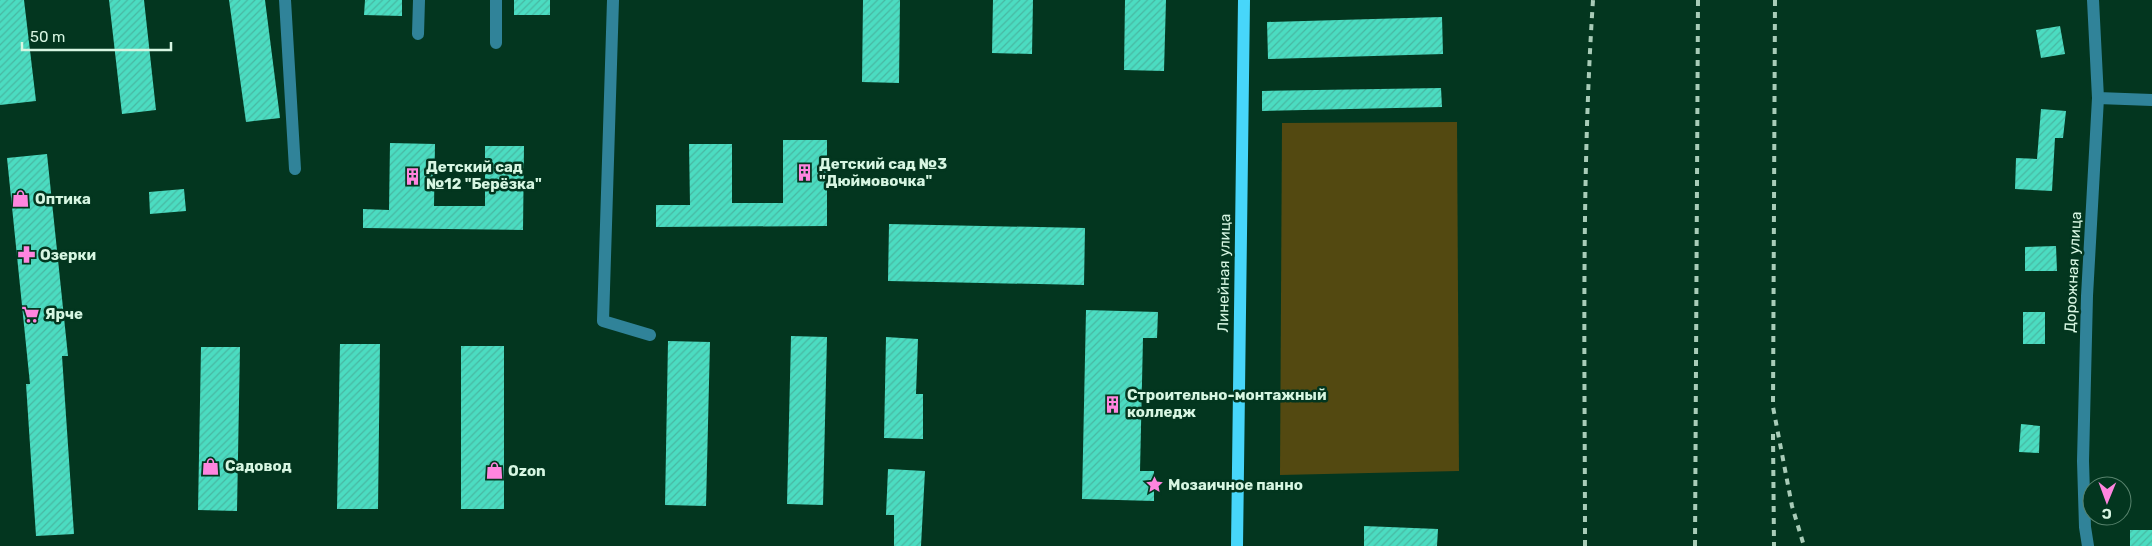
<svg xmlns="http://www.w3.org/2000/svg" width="2152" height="546" font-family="Rubik,sans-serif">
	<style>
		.garden { fill: #534911 }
		.building { fill: url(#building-hatch) }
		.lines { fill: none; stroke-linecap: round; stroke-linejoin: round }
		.minor { stroke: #308399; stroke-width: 12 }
		.major { stroke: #47d6fa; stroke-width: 12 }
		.rail { stroke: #a9ccb8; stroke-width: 4; stroke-dasharray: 6 6; stroke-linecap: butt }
		.labels { text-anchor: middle; stroke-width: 5; stroke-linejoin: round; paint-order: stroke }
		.poi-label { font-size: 15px; font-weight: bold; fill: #d7f6e2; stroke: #03361f; text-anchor: start }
		.street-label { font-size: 15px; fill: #d7f6e2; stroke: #03361f }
	</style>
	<defs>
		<pattern id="building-hatch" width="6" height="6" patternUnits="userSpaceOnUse" patternTransform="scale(1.25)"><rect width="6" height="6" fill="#4bdcc1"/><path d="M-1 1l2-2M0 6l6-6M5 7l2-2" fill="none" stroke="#48b8a2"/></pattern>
	</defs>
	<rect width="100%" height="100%" fill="#03361f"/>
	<path class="garden" d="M1457,122L1459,471L1280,475L1282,123Z"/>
	<path class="building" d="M0,0H24L36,101L0,105Z
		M109,0H144L156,110L122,114Z
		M229,0H265L280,118L246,122Z
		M365,0H402V16L364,15Z
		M514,0H550V15H514Z
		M863,0H900L899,83L862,82Z
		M993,0H1033L1032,54L992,53Z
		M1125,0H1166L1164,71L1124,70Z
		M1442,17L1443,54L1268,59L1267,22Z
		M2060,26L2065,54L2041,58L2036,30Z
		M1441,88L1442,107L1262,111V91Z
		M2041,109L2066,111L2063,138H2055L2052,191L2015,189L2016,158L2037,159Z
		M783,140H827V226L656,227V205H690L689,144H732V203H783Z
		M390,143L435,144L434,206H485V146H524L523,230L363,228V209L389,210Z
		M47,154L68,356H62L74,534L36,536L26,384H30L7,158Z
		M184,189L186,211L150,214L149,192Z
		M889,224L1085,228L1084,285L888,281Z
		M2056,246L2057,271H2025V247Z
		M1086,310L1158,312L1157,338H1143L1140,471H1154V501L1082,499Z
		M2023,312H2045V344H2023Z
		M791,336L827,337L823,505L787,504Z
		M886,337L918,339L916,394H923V439L884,438Z
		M668,341L710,342L706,506L665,505Z
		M340,344H380L378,509H337Z
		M461,346H504V509H461Z
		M201,347H240L237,511L198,510Z
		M2021,424L2040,426L2039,453L2019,452Z
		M888,469L925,471L921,546H894V515H886Z
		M1364,526L1438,529L1437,546H1364Z
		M2130,530H2152V546H2130Z"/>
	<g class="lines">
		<path class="minor" d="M285,0L295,169
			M613,0L603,321L650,335
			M418,34L419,0
			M496,43V0
			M2098,98L2152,100
			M2088,546L2085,527L2083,461L2087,296L2098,98L2093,0"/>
		<path class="major" d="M1237,546L1244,0"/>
		<path class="rail" d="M1775,0L1773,407L1792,506L1804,546
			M1773,434L1774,546
			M1585,546C1585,364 1581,181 1593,0
			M1695,546L1698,0"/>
	</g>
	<defs>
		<symbol id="building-bare" viewBox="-9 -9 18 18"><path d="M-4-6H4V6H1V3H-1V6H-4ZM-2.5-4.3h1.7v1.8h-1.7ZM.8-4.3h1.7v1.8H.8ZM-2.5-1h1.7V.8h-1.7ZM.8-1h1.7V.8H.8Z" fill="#ff85df" stroke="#03361f" stroke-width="2.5" paint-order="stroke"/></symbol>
		<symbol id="shop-bare" viewBox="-9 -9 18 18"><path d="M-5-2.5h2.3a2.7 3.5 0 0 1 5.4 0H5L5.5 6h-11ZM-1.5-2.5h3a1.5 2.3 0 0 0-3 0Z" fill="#ff85df" stroke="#03361f" stroke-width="2.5" paint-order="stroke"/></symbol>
		<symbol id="pharmacy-bare" viewBox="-9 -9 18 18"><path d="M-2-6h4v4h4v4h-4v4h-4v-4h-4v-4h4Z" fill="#ff85df" stroke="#03361f" stroke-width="2.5" paint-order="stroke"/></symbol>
		<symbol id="supermarket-bare" viewBox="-9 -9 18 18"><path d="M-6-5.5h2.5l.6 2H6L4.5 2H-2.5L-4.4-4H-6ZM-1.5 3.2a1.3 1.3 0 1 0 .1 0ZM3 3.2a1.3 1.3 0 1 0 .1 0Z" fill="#ff85df" stroke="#03361f" stroke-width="2.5" paint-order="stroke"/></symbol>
		<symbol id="sight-bare" viewBox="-9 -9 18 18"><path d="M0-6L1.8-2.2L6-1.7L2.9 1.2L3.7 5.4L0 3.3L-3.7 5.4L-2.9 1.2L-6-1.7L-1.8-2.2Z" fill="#ff85df" stroke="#03361f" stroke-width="2.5" paint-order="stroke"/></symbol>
	</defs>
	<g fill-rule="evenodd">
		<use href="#building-bare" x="792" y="160" width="25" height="25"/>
		<use href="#building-bare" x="400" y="164" width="25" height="25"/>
		<use href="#shop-bare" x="8" y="186" width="25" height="25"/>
		<use href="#pharmacy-bare" x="14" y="242" width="25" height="25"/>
		<use href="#supermarket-bare" x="18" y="302" width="25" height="25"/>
		<use href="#building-bare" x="1100" y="392" width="25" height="25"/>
		<use href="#shop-bare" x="198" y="454" width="25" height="25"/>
		<use href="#shop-bare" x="482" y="458" width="25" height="25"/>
		<use href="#sight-bare" x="1142" y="472" width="25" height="25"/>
	</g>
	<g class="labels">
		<g class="poi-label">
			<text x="819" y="169">Детский сад №3<tspan x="819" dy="17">"Дюймовочка"</tspan></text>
			<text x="426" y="172">Детский сад<tspan x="426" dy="17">№12 "Берёзка"</tspan></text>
			<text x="35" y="204">Оптика</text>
			<text x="40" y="260">Озерки</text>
			<text x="45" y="319">Ярче</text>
			<text x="1127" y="400">Строительно-монтажный<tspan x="1127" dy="17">колледж</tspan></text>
			<text x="225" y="471">Садовод</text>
			<text x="508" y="476">Ozon</text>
			<text x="1168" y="490">Мозаичное панно</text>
		</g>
		<g class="street-label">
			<text transform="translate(2073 272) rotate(-87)" y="5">Дорожная улица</text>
			<text transform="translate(1224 273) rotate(-89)" y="5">Линейная улица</text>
		</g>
	</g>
	<g transform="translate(2107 501) rotate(181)"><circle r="24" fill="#03361f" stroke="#58836d"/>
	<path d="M0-4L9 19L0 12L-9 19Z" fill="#ff85df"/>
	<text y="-8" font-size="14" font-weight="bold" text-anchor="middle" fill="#d7f6e2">С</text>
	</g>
	<path d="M22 42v8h149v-8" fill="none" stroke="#d7f6e2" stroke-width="2.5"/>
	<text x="30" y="42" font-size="15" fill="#d7f6e2" stroke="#03361f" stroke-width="4" paint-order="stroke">50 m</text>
</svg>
